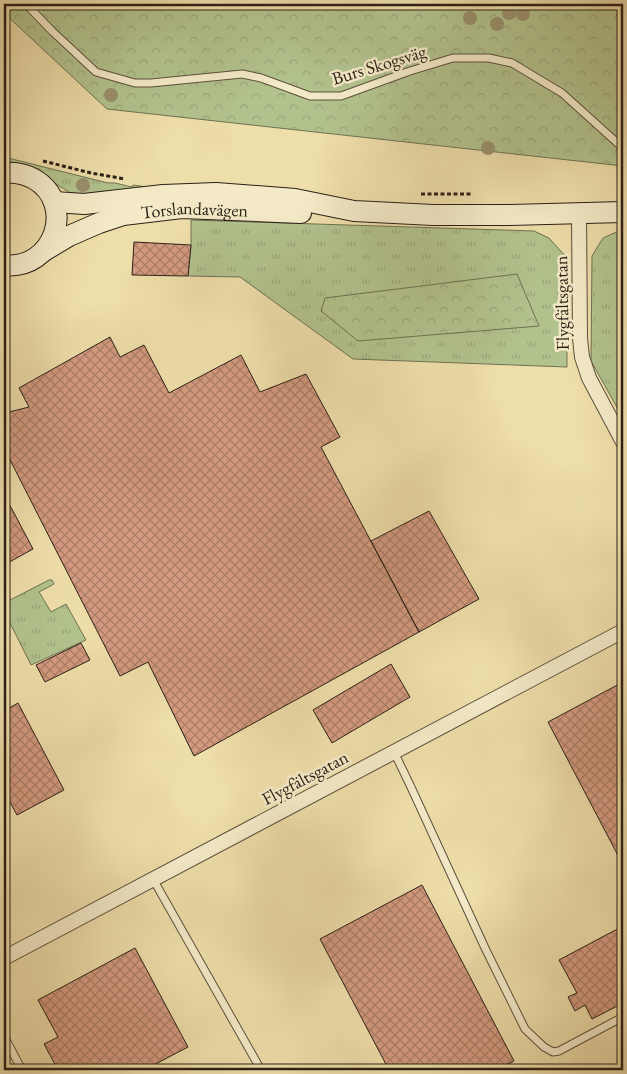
<svg xmlns="http://www.w3.org/2000/svg" width="627" height="1074" font-family="'EB Garamond',serif">
	<style>
		.grass { fill: url(#grass-tufts); stroke: #6e7152 }
		.forest { fill: url(#forest-crowns); stroke: #6e7152 }
		.building { fill: url(#building-cross-hatch); stroke: #2b2017 }
		.lines { fill: none; stroke-linecap: round; stroke-linejoin: round }
		.lane-casing { stroke: #5c503c; stroke-width: 9 }
		.street-casing { stroke: #5c503c; stroke-width: 16 }
		.secondary-casing { stroke: #2b2017; stroke-width: 22 }
		.path { stroke: #2b2017; stroke-width: 3; stroke-dasharray: 4 2.5; stroke-linecap: butt }
		.lane { stroke: #f4eac8; stroke-width: 7 }
		.street { stroke: #f4eac8; stroke-width: 14 }
		.secondary { stroke: #f4eac8; stroke-width: 20 }
		.tree { fill: #99906c }
		.labels { text-anchor: middle; stroke-width: 5; stroke-linejoin: round; paint-order: stroke }
		.street-label { font-size: 18px; fill: #2b2017; stroke: #f4eac8 }
	</style>
	<defs>
		<pattern id="grass-tufts" width="24" height="20" patternUnits="userSpaceOnUse" patternTransform="scale(1.25)"><rect width="24" height="20" fill="#b2c28d"/><path d="M3 7l-1-3M5 7V3M7 7l1-3M15 17l-1-3M17 17v-4M19 17l1-3" fill="none" stroke="#99a679"/></pattern>
		<pattern id="forest-crowns" width="20" height="18" patternUnits="userSpaceOnUse" patternTransform="scale(1.25)"><rect width="20" height="18" fill="#b2c28d"/><path d="M2 6a3 3 0 1 1 6 0M12 15a3 3 0 1 1 6 0" fill="none" stroke="#99a679"/></pattern>
		<pattern id="building-cross-hatch" width="8" height="8" patternUnits="userSpaceOnUse" patternTransform="scale(1.25)"><rect width="8" height="8" fill="#d39a7f"/><path d="M0 0l8 8M0 8l8-8" fill="none" stroke="#ab7d67"/></pattern>
	</defs>
	<rect width="100%" height="100%" fill="#eedeaa"/>
	<filter id="stains"><feTurbulence type="fractalNoise" baseFrequency=".004" numOctaves="4"/><feColorMatrix values="0 0 0 0 .2 0 0 0 0 .09 0 0 0 0 .02 0 0 0 .5 -.17"/></filter>
	<radialGradient id="worn" r=".72"><stop offset=".6" stop-color="#630" stop-opacity="0"/><stop offset="1" stop-color="#630" stop-opacity=".3"/></radialGradient>
	<path class="grass" d="M4,157L108,183C117,182 124,186 133,187V185L147,187L145,189L89,197L72,194L56,184L39,169L12,162L4,163Z
		M191,220L534,231L549,238L567,258V367L353,359L240,277L188,276L191,245Z
		M623,229V418L591,361L592,256L603,238Z
		M49,580H52L54,584L39,592L51,612L66,604L86,640L31,665L4,611V604L6,602Z"/>
	<path class="forest" d="M4,4H623V166L107,109L4,13Z
		M517,274L539,326L358,341L321,311L325,298Z"/>
	<path class="building" d="M134,242L191,245L188,276L132,275Z
		M110,337L120,357L144,345L169,393L241,355L260,392L306,374L340,437L321,447L419,632L194,756L148,662L120,676L4,448V412L5,413L29,407L19,388Z
		M4,494L33,549L4,565Z
		M429,511L479,599L419,632L371,541Z
		M81,643L90,660L45,682L36,665Z
		M391,664L410,697L332,743L313,710Z
		M623,682V865L548,722Z
		M18,703L64,790L17,815L4,791V711Z
		M422,885L514,1061L496,1070H389L320,939Z
		M623,926V1003L592,1019L585,1005L575,1011L568,997L577,993L559,960Z
		M135,948L188,1047L144,1070H58L44,1044L58,1037L38,1000Z"/>
	<g class="lines">
		<defs>
			<path id="lane" d="M26,4L52,31L96,72L135,83H151L242,74L261,78L310,96H341L410,71L453,58H489L512,63L562,93L623,148
				M394,752L410,785L485,948L525,1029L544,1047L553,1052L559,1051L623,1017
				M153,879L261,1070
				M4,1036L22,1070"/>
			<path id="street" d="M579,213L580,338L582,357L589,378L623,442
				M4,958L623,631"/>
			<g id="secondary">
				<path d="M4,173C14,172 25,174 34,179C77,204 54,271 4,265"/>
				<path d="M54,202L84,204L163,195L216,193L295,199L354,211L433,215H510L623,212"/>
				<path id="s1" d="M44,251L69,236L99,223L123,215L182,208L301,213"/>
			</g>
		</defs>
		<use href="#lane" class="lane-casing"/>
		<use href="#street" class="street-casing"/>
		<use href="#secondary" class="secondary-casing"/>
		<path class="path" d="M43,161L91,173L125,179
			M421,194H472"/>
		<use href="#lane" class="lane"/>
		<use href="#street" class="street"/>
		<use href="#secondary" class="secondary"/>
	</g>
	<g class="tree">
		<circle cx="509" cy="13" r="7"/>
		<circle cx="523" cy="14" r="7"/>
		<circle cx="470" cy="18" r="7"/>
		<circle cx="497" cy="24" r="7"/>
		<circle cx="111" cy="95" r="7"/>
		<circle cx="488" cy="148" r="7"/>
		<circle cx="83" cy="185" r="7"/>
	</g>
	<g class="labels">
		<g class="street-label">
			<text transform="translate(379 65) rotate(-17)" y="6">Burs Skogsväg</text>
			<text dy="6" stroke="none"><textPath href="#s1" startOffset="159">Torslandavägen</textPath></text>
			<text transform="translate(562 303) rotate(-91)" y="6">Flygfältsgatan</text>
			<text transform="translate(305 778) rotate(-28)" y="6">Flygfältsgatan</text>
		</g>
	</g>
	<rect width="627" height="1074" fill="none" stroke="#eedeaa" stroke-width="20"/>
	<rect x="5" y="5" width="617" height="1064" fill="none" stroke="#2b2017" stroke-width="2.5"/>
	<rect x="10" y="10" width="607" height="1054" fill="none" stroke="#2b2017"/>
	<rect width="100%" height="100%" filter="url(#stains)"/>
	<rect width="100%" height="100%" fill="url(#worn)"/>
</svg>
